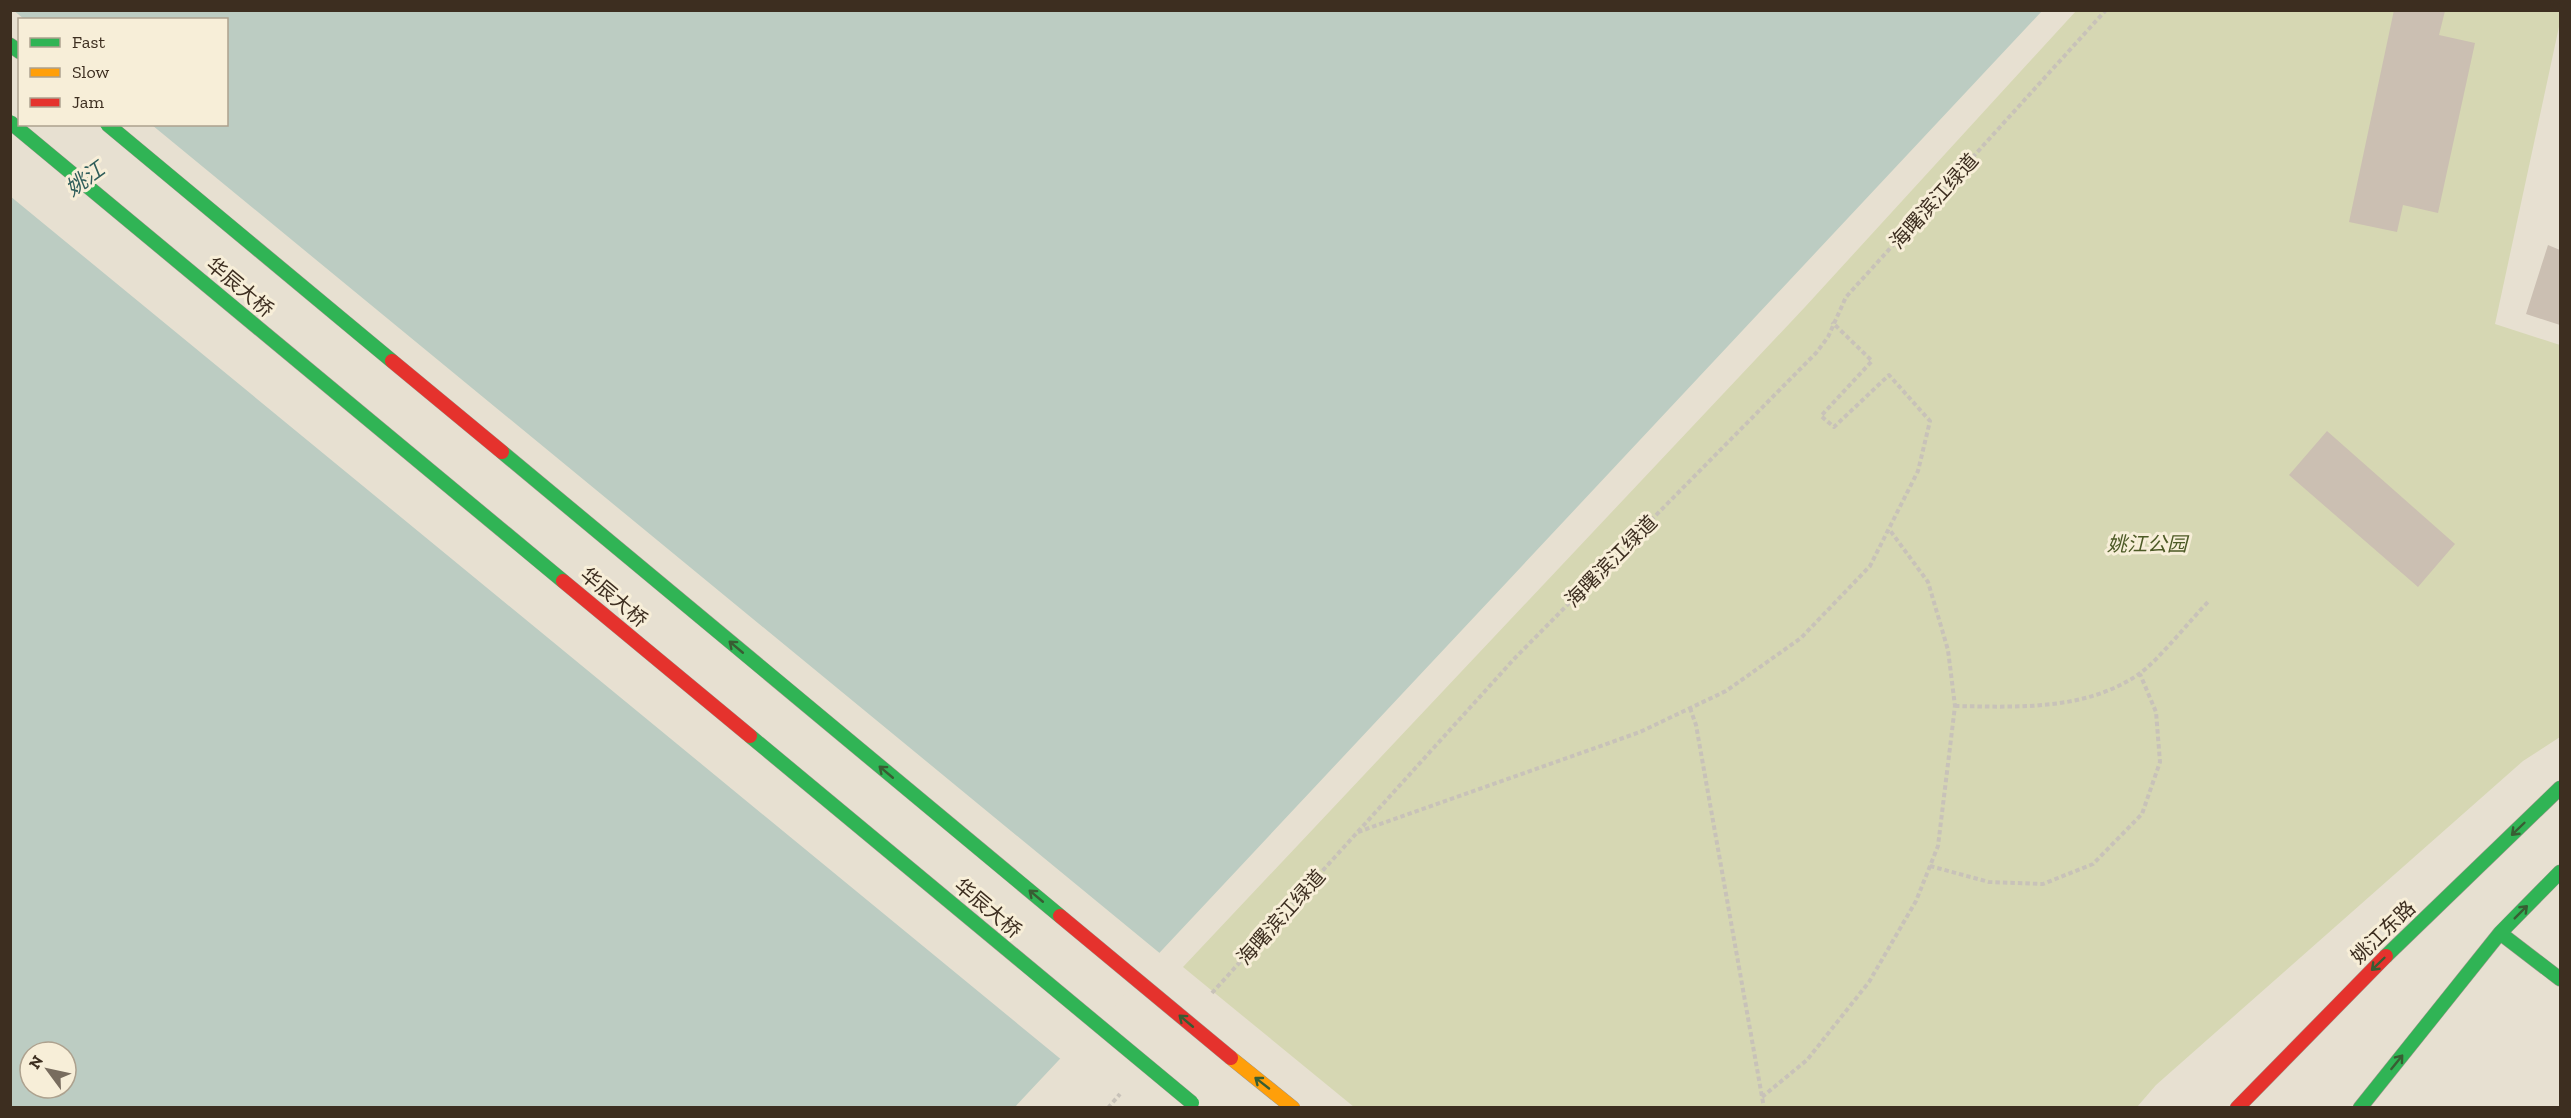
<svg xmlns="http://www.w3.org/2000/svg" width="2571" height="1118" font-family="'Zilla Slab','Noto Sans SC',serif">
	<style>
		.green { fill: #d6d7b3 }
		.water { fill: #bcccc2; fill-rule: evenodd }
		.pier { fill: #e7e0d1 }
		.building { fill: #cbbfb2 }
		.lines { fill: none; stroke-linecap: round; stroke-linejoin: round }
		.fast-casing { stroke: #9c958a; stroke-width: 15 }
		.slow-casing { stroke: #9c958a; stroke-width: 15 }
		.jam-casing { stroke: #9c958a; stroke-width: 15 }
		.path { stroke: #c8c2b9; stroke-width: 4; stroke-dasharray: 4.5 3; stroke-linecap: butt }
		.fast { stroke: #30b455; stroke-width: 14 }
		.slow { stroke: #ff9f0a; stroke-width: 14 }
		.jam { stroke: #e5322d; stroke-width: 14 }
		.fast-bridge-casing { stroke: #9c958a; stroke-width: 15; stroke-linecap: butt }
		.jam-bridge-casing { stroke: #9c958a; stroke-width: 15; stroke-linecap: butt }
		.fast-bridge { stroke: #30b455; stroke-width: 14 }
		.jam-bridge { stroke: #e5322d; stroke-width: 14 }
		.oneway { stroke: #385d33 }
		.labels { text-anchor: middle; stroke-width: 6; stroke-linejoin: round; paint-order: stroke }
		.street-label { font-size: 20px; fill: #3d2e20; stroke: #f7eed8 }
		.park-label { font-size: 20px; font-style: italic; fill: #4d5a26; stroke: #f7eed8 }
		.water-label { font-size: 21px; font-style: italic; fill: #2f5d5a; stroke: #f7eed8 }
	</style>
	<rect width="100%" height="100%" fill="#e7e0d1"/>
	<path class="green" d="M2076,11H2560V22L2495,324L2560,345V737L2523,761L2156,1085L2137,1107H1354L1183,967L1805,307Z"/>
	<path class="water" d="M10,11H2042L1014,1108L11,1107ZM20,20H226V124H20ZM30,1052H66V1088H30Z"/>
	<path class="pier" d="M13,10L24,19L20,20V124L152,125L1162,955L1063,1061L10,196V11Z"/>
	<path class="building" d="M2394,10L2445,11L2439,35L2475,43L2438,213L2403,205L2397,232L2349,222Z
		M2548,245L2560,250V325L2526,314Z
		M2327,431L2455,544L2418,587L2289,475Z"/>
	<g class="lines">
		<defs>
			<path id="fast" d="M10,45L20,52
				M2500,933L2560,979
				M2386,956L2560,788
				M2360,1108L2500,933L2560,872"/>
			<path id="slow" d="M1231,1058L1293,1108"/>
			<path id="jam" d="M2237,1108L2386,956"/>
		</defs>
		<use href="#fast" class="fast-casing"/>
		<use href="#slow" class="slow-casing"/>
		<use href="#jam" class="jam-casing"/>
		<path class="path" d="M1955,706C2018,707 2085,711 2139,674C2159,660 2190,620 2209,601
			M1690,708L1696,725L1764,1108
			M1358,832L1640,732L1726,691L1801,638L1870,566L1918,471L1930,421L1889,375L1834,427L1821,416L1872,361L1832,322
			M1930,866L1989,882L2043,884L2093,864L2142,814L2160,762L2156,712L2140,674
			M1212,993L1514,659L1816,353L1828,337L1846,297L2106,10
			M1762,1097L1807,1060L1869,982L1916,901L1938,846L1955,706L1948,650L1928,582L1889,529
			M1108,1108L1120,1094"/>
		<use href="#fast" class="fast"/>
		<use href="#slow" class="slow"/>
		<use href="#jam" class="jam"/>
		<defs>
			<path id="fast-bridge" d="M10,122L563,581
				M107,124L392,361
				M502,452L1060,916
				M750,736L1192,1103"/>
			<path id="jam-bridge" d="M392,361L502,452
				M563,581L750,736
				M1060,916L1231,1058"/>
		</defs>
		<use href="#fast-bridge" class="fast-bridge-casing"/>
		<use href="#jam-bridge" class="jam-bridge-casing"/>
		<use href="#fast-bridge" class="fast-bridge"/>
		<use href="#jam-bridge" class="jam-bridge"/>
	</g>
	<defs><path id="oneway-shaft" d="M-6 0H5M1.5-3L5.5 0L1.5 3" fill="none" stroke-width="1.6" stroke-linecap="round" stroke-linejoin="round" transform="scale(1.5)"/></defs>
	<g class="oneway">
		<use href="#oneway-shaft" transform="translate(736 647) rotate(-140)"/>
		<use href="#oneway-shaft" transform="translate(886 772) rotate(-140)"/>
		<use href="#oneway-shaft" transform="translate(2518 829) rotate(136)"/>
		<use href="#oneway-shaft" transform="translate(1036 896) rotate(-140)"/>
		<use href="#oneway-shaft" transform="translate(2521 912) rotate(-45)"/>
		<use href="#oneway-shaft" transform="translate(2378 964) rotate(136)"/>
		<use href="#oneway-shaft" transform="translate(1186 1021) rotate(-140)"/>
		<use href="#oneway-shaft" transform="translate(2397 1062) rotate(-51)"/>
		<use href="#oneway-shaft" transform="translate(1262 1083) rotate(-142)"/>
	</g>
	<g class="labels">
		<g class="street-label">
			<text transform="translate(1934 201) rotate(-48)" y="7">海曙滨江绿道</text>
			<text transform="translate(240 287) rotate(40)" y="7">华辰大桥</text>
			<text transform="translate(1611 561) rotate(-45)" y="7">海曙滨江绿道</text>
			<text transform="translate(614 597) rotate(40)" y="7">华辰大桥</text>
			<text transform="translate(988 908) rotate(40)" y="7">华辰大桥</text>
			<text transform="translate(1281 917) rotate(-48)" y="7">海曙滨江绿道</text>
			<text transform="translate(2383 932) rotate(-44)" y="7">姚江东路</text>
		</g>
		<g class="park-label">
			<text x="2147" y="551">姚江公园</text>
		</g>
		<g class="water-label">
			<text transform="translate(85 179) rotate(-36)" y="7">姚江</text>
		</g>
	</g>
	<rect width="2571" height="1118" fill="none" stroke="#3d2e20" stroke-width="24"/>
	<rect x="18" y="18" width="210" height="108" fill="#f7eed8" stroke="#ada18e" stroke-width="1.5"/>
	<rect x="30" y="38" width="30" height="9" fill="#30b455" stroke="#ada18e" stroke-width="1.5"/>
	<text x="72" y="48" font-size="18" fill="#3d2e20">Fast</text>
	<rect x="30" y="68" width="30" height="9" fill="#ff9f0a" stroke="#ada18e" stroke-width="1.5"/>
	<text x="72" y="78" font-size="18" fill="#3d2e20">Slow</text>
	<rect x="30" y="98" width="30" height="9" fill="#e5322d" stroke="#ada18e" stroke-width="1.5"/>
	<text x="72" y="108" font-size="18" fill="#3d2e20">Jam</text>
	<g transform="translate(48 1070) rotate(303)"><circle r="28" fill="#f7eed8" stroke="#ada18e" stroke-width="1.5"/>
	<path d="M0-4.5L10 22L0 15L-10 22Z" fill="#786c5e"/>
	<text y="-9" font-size="16" font-weight="bold" text-anchor="middle" fill="#3d2e20">N</text>
	</g>
</svg>
